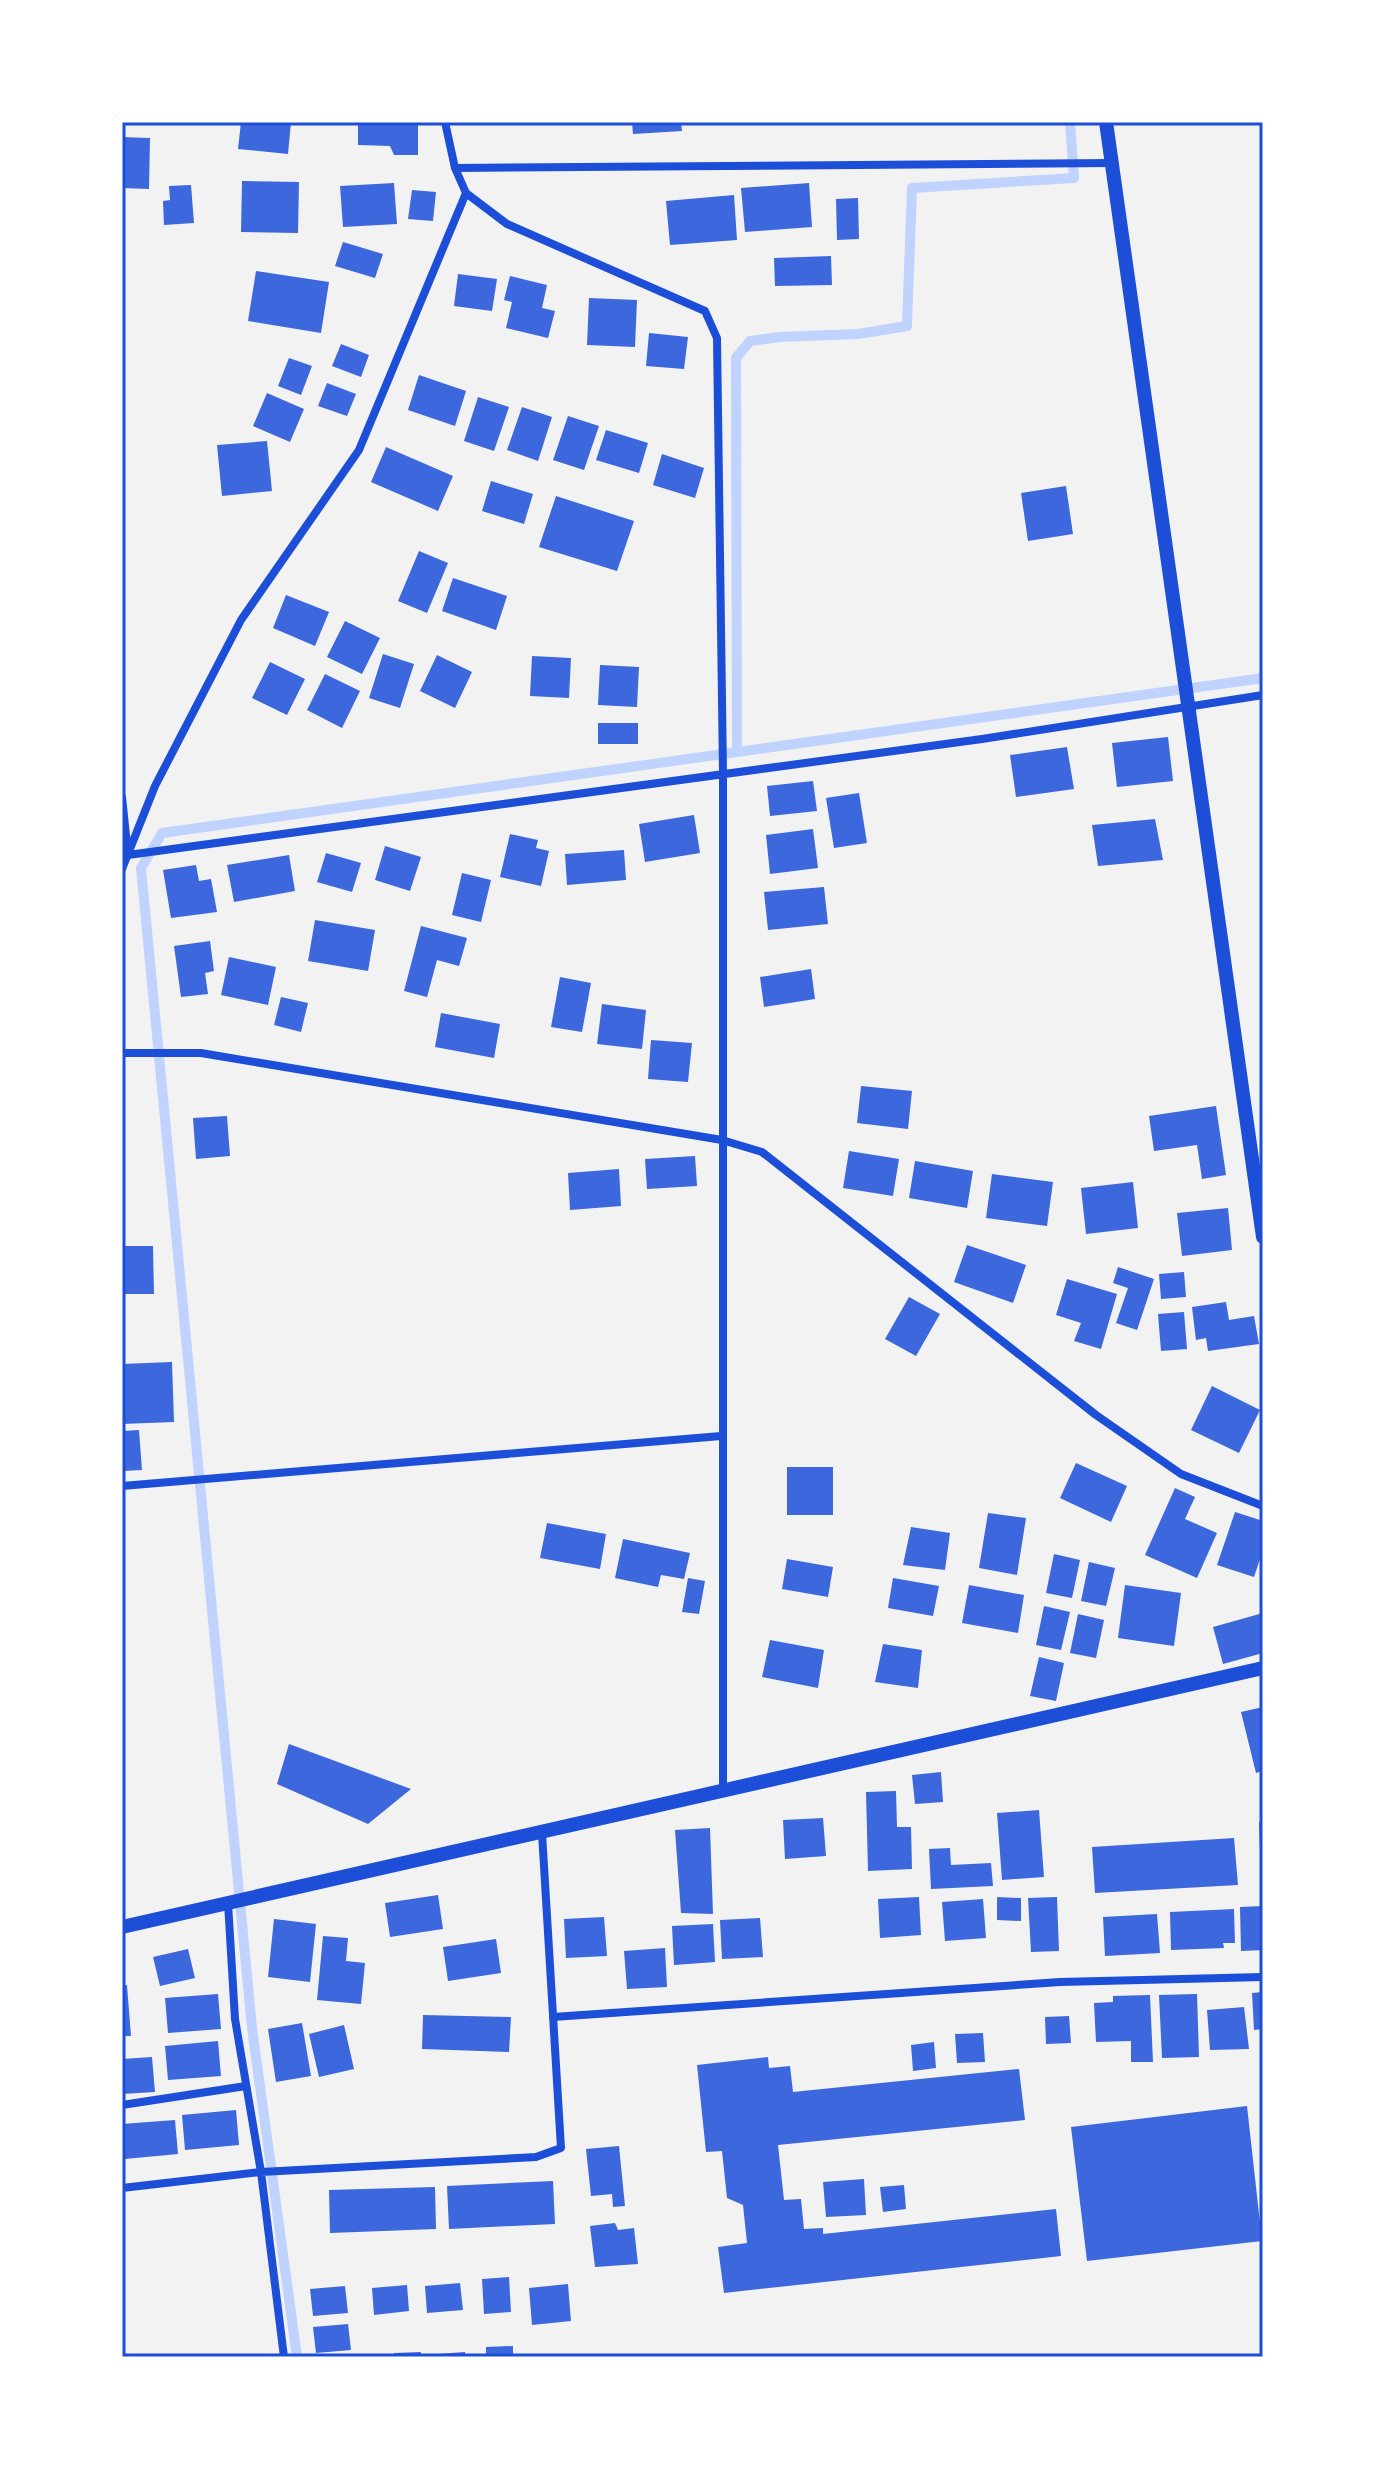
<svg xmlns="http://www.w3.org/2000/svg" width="1385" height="2479" font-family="'Exo 2',sans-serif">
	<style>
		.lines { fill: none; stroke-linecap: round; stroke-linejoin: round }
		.stream { stroke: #bfd3fe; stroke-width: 10 }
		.building { fill: #3d67dc }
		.minor { stroke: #1d4ed8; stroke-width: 8 }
		.tertiary { stroke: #1d4ed8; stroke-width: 14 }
		.neatline { fill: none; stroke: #1d4ed8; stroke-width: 3 }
	</style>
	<rect width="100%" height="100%" fill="#f2f2f2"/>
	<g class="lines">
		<path class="stream" d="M737,751L736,358L750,341L780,337L858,334L907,326L912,188L1074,178L1070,122
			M297,2357L252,2028L141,868L162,833L1263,678"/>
	</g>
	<path class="building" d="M241,122H291L288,154L238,149Z
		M358,122H418V155H394L390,146L358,145Z
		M632,122H681L682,131L633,134Z
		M122,137L150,138L149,189L122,188Z
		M242,181L299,182L298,233L241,232Z
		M394,183L397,224L343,227L340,186Z
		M809,183L812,227L745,232L741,188Z
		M191,185L194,223L164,225L163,201L170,200L169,186Z
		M412,190L436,192L433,221L408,219Z
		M734,195L737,240L670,245L666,201Z
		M858,198L859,239L837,240L836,199Z
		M343,242L383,254L375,278L335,266Z
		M831,256L832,285L775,286L774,258Z
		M256,271L329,282L321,333L248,321Z
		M458,274L497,279L492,311L454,306Z
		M510,276L547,285L542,308L555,311L548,338L506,328L512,302L504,300Z
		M589,298L637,300L635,347L587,345Z
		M649,333L688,337L684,369L646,366Z
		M341,344L369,355L361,377L332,366Z
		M289,358L312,366L301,395L278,386Z
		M419,375L466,391L455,426L408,410Z
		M327,383L356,394L347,416L318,406Z
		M267,393L304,409L290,442L253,426Z
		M478,397L509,407L494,451L464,441Z
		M522,407L552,417L538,461L507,450Z
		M568,416L599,426L584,470L553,460Z
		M606,430L648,443L639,473L596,460Z
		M267,441L272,491L222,496L217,445Z
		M386,447L453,476L438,511L371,482Z
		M662,454L704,468L695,498L653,485Z
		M491,481L533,494L524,524L482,511Z
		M1066,486L1073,534L1028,541L1021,493Z
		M556,496L634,521L617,571L539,547Z
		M419,551L448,563L427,613L398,601Z
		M453,578L507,596L496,630L442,611Z
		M286,595L329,612L315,646L273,628Z
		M345,621L380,638L362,674L327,657Z
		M383,654L414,664L400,708L369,698Z
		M437,655L472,672L455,708L420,691Z
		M532,656L571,658L569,698L530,696Z
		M270,662L305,679L287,715L252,698Z
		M600,665L639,667L637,707L598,705Z
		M325,674L360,691L342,728L307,710Z
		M598,723H638V744H598Z
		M1168,737L1173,781L1117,787L1112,743Z
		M1067,747L1074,789L1016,797L1010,755Z
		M813,781L817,811L770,816L767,786Z
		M859,793L867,843L834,848L826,798Z
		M694,815L700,853L645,862L639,824Z
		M1155,819L1163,860L1098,866L1092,825Z
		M813,829L818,868L770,874L766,835Z
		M510,834L538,840L536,848L549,851L541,886L500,877Z
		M385,846L421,857L410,891L375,880Z
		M624,850L626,880L567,885L565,854Z
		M326,853L361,863L352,892L317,882Z
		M289,855L295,891L234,902L227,865Z
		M196,865L199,881L211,879L217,912L171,918L163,870Z
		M462,873L491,880L481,922L452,915Z
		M824,887L828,924L768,930L764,892Z
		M315,920L375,930L368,971L308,961Z
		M421,926L467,938L459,966L437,960L427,997L404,991Z
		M210,941L214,971L205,973L208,994L181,997L174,946Z
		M229,957L276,967L268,1005L221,995Z
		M811,969L815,999L764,1007L760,977Z
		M560,977L591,983L582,1032L551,1027Z
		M281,997L308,1003L301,1032L274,1025Z
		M602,1004L646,1010L642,1049L597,1044Z
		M441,1013L500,1024L494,1058L435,1047Z
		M651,1040L692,1043L688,1082L648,1079Z
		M861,1086L912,1091L908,1129L857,1123Z
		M1216,1106L1226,1175L1202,1179L1197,1145L1154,1151L1149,1116Z
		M227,1116L230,1156L196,1159L193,1118Z
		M849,1151L899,1159L893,1196L843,1188Z
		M695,1156L697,1186L647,1189L645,1159Z
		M915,1161L973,1171L967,1208L909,1198Z
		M619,1169L621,1206L570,1210L568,1173Z
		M992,1174L1053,1182L1047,1226L986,1218Z
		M1133,1182L1138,1228L1086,1234L1081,1188Z
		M1228,1208L1232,1250L1182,1256L1177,1213Z
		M967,1245L1026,1265L1013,1303L954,1282Z
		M122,1246H153L154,1294H122Z
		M1118,1267L1154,1279L1137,1330L1116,1323L1128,1288L1113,1283Z
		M1184,1272L1186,1297L1161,1299L1159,1274Z
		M1067,1279L1117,1294L1101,1349L1074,1341L1081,1323L1056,1315Z
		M909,1297L940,1314L916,1356L885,1339Z
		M1226,1302L1229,1320L1254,1316L1259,1344L1208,1351L1206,1338L1196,1340L1192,1307Z
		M1184,1312L1187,1349L1161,1351L1158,1314Z
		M172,1362L174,1422L122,1424V1364Z
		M1212,1386L1260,1410L1239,1453L1191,1430Z
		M139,1430L142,1470L122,1471V1431Z
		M1076,1463L1127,1486L1111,1522L1060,1498Z
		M787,1467H833V1515H787Z
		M1175,1488L1195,1497L1185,1519L1217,1533L1197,1578L1145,1555Z
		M1235,1512L1263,1521V1550L1254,1577L1217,1565Z
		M988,1513L1026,1518L1017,1575L979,1568Z
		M547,1523L606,1534L600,1569L540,1558Z
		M911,1527L950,1533L945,1570L903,1565Z
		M623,1539L690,1553L684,1579L661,1575L658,1587L615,1578Z
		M1054,1554L1080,1560L1072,1598L1046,1593Z
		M787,1559L833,1567L828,1597L782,1589Z
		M1089,1562L1115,1568L1106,1606L1081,1601Z
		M688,1578L705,1581L699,1614L682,1612Z
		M893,1578L939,1586L933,1616L888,1608Z
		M969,1585L1024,1595L1018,1633L962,1623Z
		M1125,1585L1181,1593L1174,1646L1118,1638Z
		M1044,1606L1070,1612L1061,1650L1036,1645Z
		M1263,1613V1653L1223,1664L1213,1627Z
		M1078,1614L1104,1620L1096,1658L1070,1653Z
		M770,1640L824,1650L818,1688L762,1677Z
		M883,1644L922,1650L918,1688L875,1682Z
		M1039,1657L1064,1663L1056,1701L1030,1696Z
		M1263,1707V1771L1256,1773L1241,1712Z
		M289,1744L411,1789L368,1824L277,1784Z
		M941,1772L943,1802L915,1804L912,1775Z
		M896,1791L897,1827H911L912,1869L868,1871L866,1792Z
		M1039,1810L1044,1877L1002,1880L997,1813Z
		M823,1818L826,1856L785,1859L783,1820Z
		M1259,1822H1263V1852H1260Z
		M710,1828L713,1914L681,1913L675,1830Z
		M1234,1838L1238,1885L1095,1893L1092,1847Z
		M950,1848L951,1865L991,1863L993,1886L931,1889L929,1849Z
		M438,1895L443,1929L390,1937L385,1903Z
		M919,1897L921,1935L880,1938L878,1899Z
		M997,1897L1021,1898V1921L997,1920Z
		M1057,1897L1059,1951L1031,1952L1028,1898Z
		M983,1899L986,1938L945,1941L942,1902Z
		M1263,1906V1950L1241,1951L1240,1907Z
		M1234,1909L1235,1943H1223L1224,1948L1171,1950L1170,1912Z
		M1157,1914L1160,1953L1105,1956L1103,1917Z
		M604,1917L607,1956L566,1958L564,1919Z
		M760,1918L763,1957L722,1959L720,1920Z
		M274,1919L316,1924L310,1982L268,1977Z
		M713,1924L715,1962L674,1965L672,1926Z
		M323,1936L348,1938L346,1961L365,1963L361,2004L317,2000Z
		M496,1939L501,1973L448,1981L443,1947Z
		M665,1948L667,1987L627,1989L624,1951Z
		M188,1949L195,1978L160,1986L153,1957Z
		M127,1985L131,2036H122V1986Z
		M1263,1992V2029L1254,2030L1252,1993Z
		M218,1994L221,2029L168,2033L165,1998Z
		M1197,1994L1199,2057L1162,2058L1159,1995Z
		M1150,1995L1153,2062H1131V2041L1096,2042L1094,2003L1113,2002V1996Z
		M1244,2007L1249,2049L1210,2050L1207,2010Z
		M423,2015L511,2017L509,2052L422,2049Z
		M1069,2016L1071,2043L1046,2044L1045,2017Z
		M302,2023L311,2076L276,2082L268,2029Z
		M344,2025L354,2069L319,2077L309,2034Z
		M983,2033L985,2062L957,2063L955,2034Z
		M218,2041L221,2076L168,2080L165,2046Z
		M934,2042L936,2068L913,2071L911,2045Z
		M152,2057L155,2092L122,2094V2059Z
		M768,2057L769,2068L790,2066L793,2092L1019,2069L1025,2120L778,2145L784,2200L801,2199L804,2229L823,2228V2234L1056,2209L1061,2256L724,2293L718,2247L747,2243L743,2205L727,2198L722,2151L706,2152L697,2065Z
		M1247,2106L1262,2241L1087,2261L1071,2127Z
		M236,2110L239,2145L185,2150L182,2115Z
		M175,2120L178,2154L125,2159L122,2124Z
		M619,2146L625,2206L613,2207L612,2194L591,2196L586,2149Z
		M864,2179L866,2215L826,2217L823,2182Z
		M553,2181L555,2224L449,2229L447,2186Z
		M904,2185L906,2209L883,2212L880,2187Z
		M435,2187L436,2229L330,2233L329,2190Z
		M615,2223L618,2230L634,2228L638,2264L595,2267L590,2226Z
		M509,2277L511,2312L484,2314L482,2279Z
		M460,2283L463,2310L427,2313L425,2286Z
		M568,2284L571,2321L532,2325L529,2288Z
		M407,2285L409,2311L374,2315L372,2288Z
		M345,2286L348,2313L313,2316L310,2289Z
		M348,2324L351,2350L316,2353L313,2327Z
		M513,2346V2357H486V2347Z
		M421,2352V2357H394V2353Z
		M465,2352V2357H438L437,2354Z"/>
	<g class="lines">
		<path class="minor" d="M445,122L455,168L466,193L507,224L705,311L717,338L723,773V1793
			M455,168L1112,163
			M122,797L128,855L982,739L1263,695
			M122,869L155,786L241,620L359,450L466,193
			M122,1053H201L722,1140L762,1152L1096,1415L1181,1474L1263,1506
			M122,1486L721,1436
			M228,1903L235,2019L261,2172L284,2357
			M553,2017L1060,1982L1263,1977
			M122,2105L246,2086
			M122,2188L261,2172L536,2157L561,2148L542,1833"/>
		<path class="tertiary" d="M1106,122L1263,1237
			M122,1927L1263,1668"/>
	</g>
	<rect width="1385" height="2479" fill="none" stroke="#ffffff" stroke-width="248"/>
	<rect x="124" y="124" width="1137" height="2231" class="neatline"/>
</svg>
